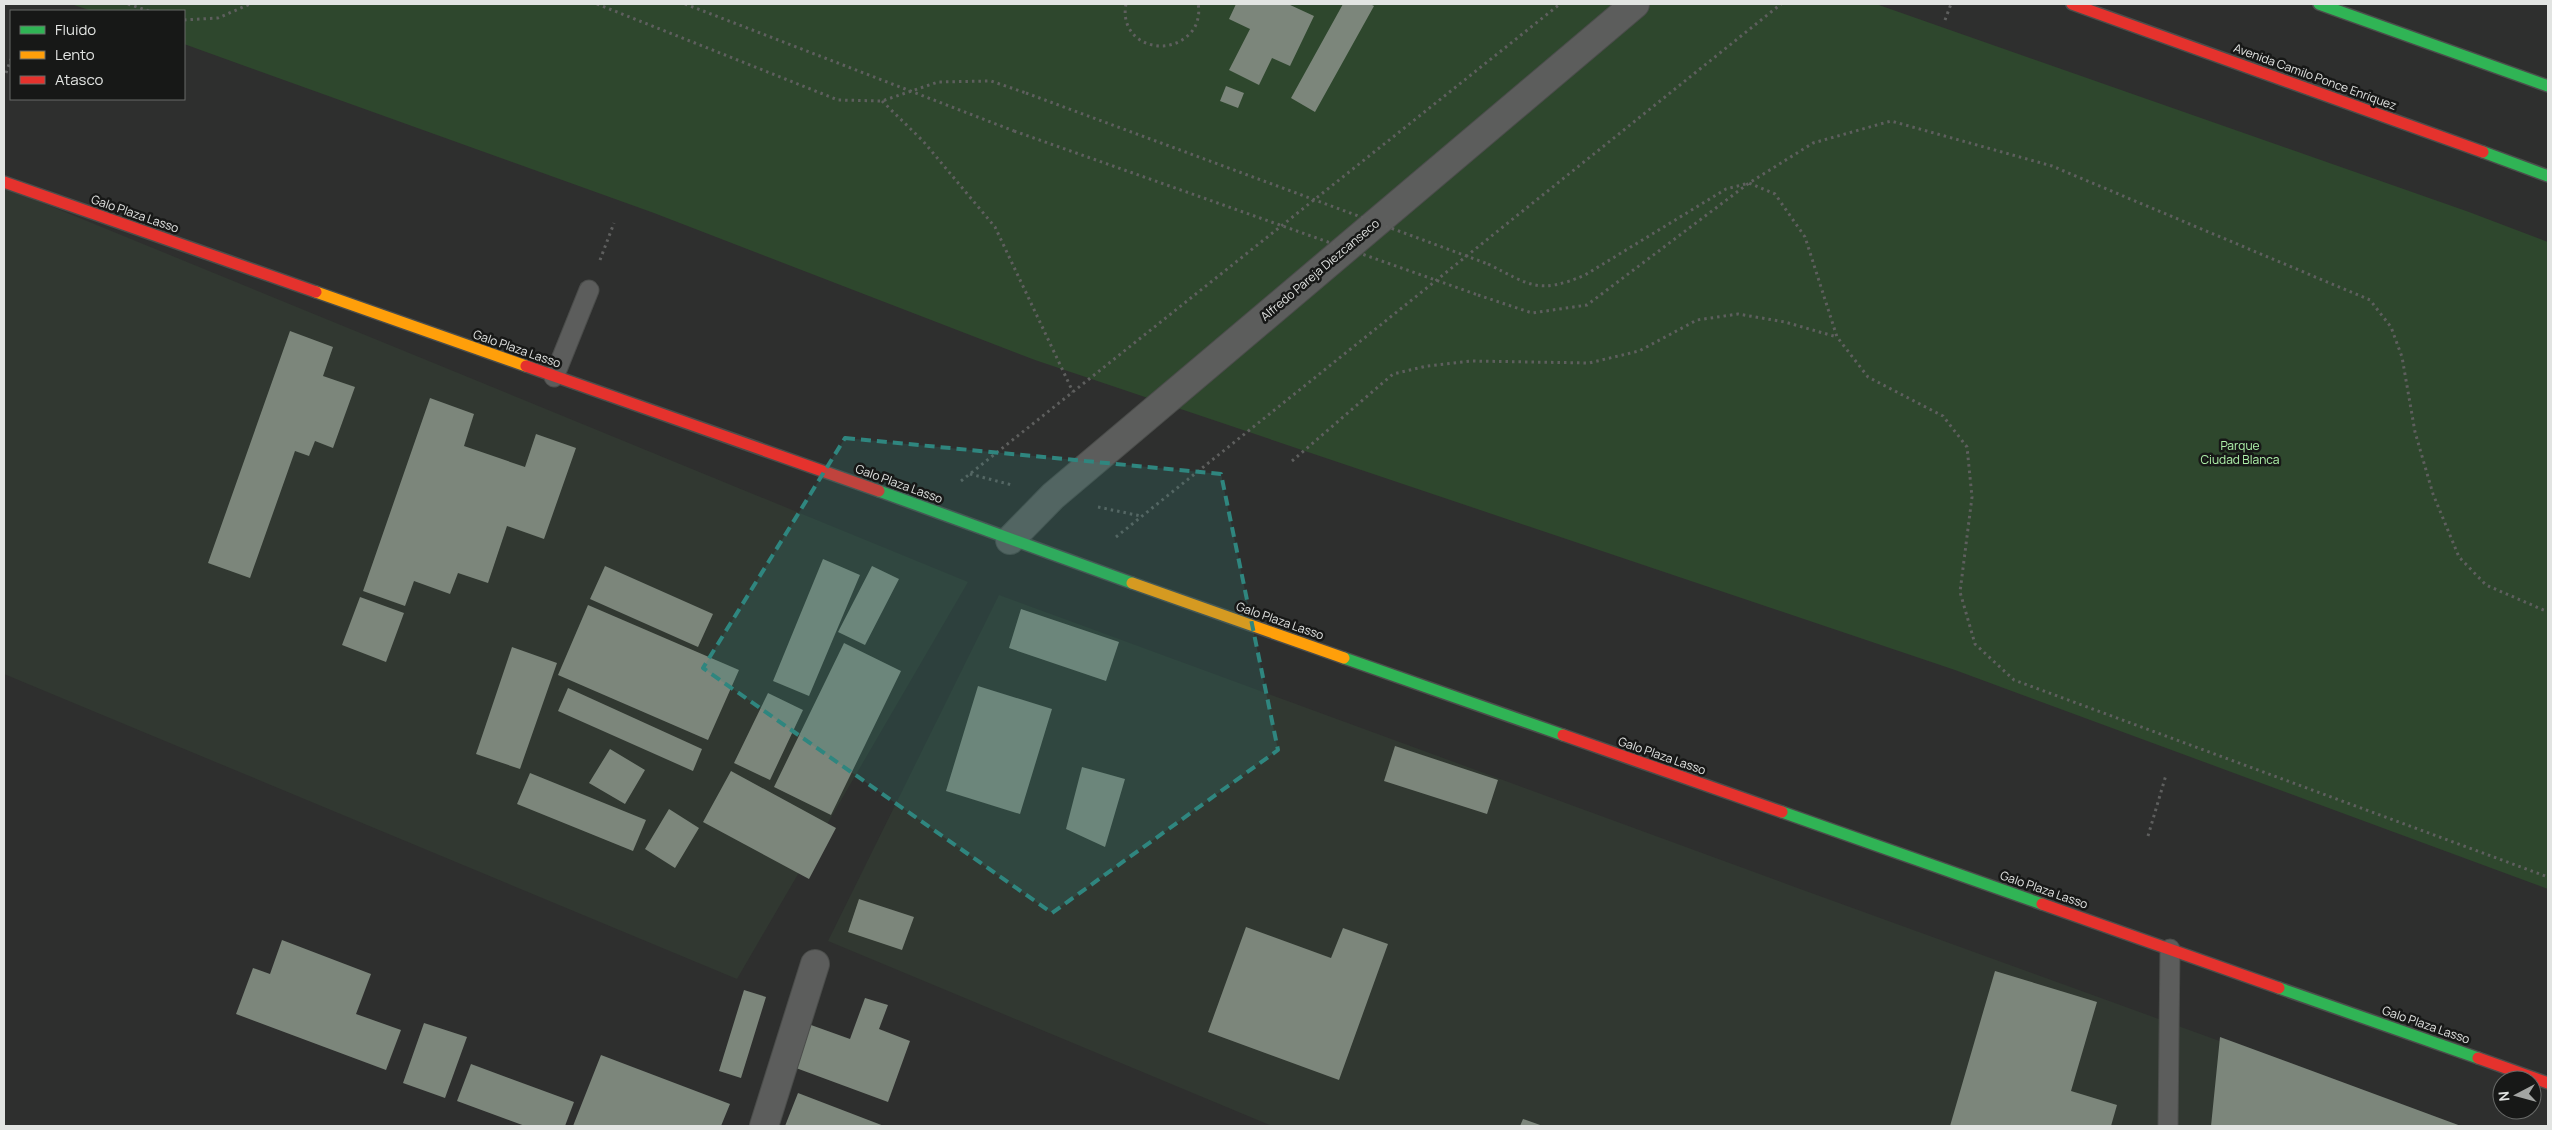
<svg xmlns="http://www.w3.org/2000/svg" width="2552" height="1130" font-family="Manrope,sans-serif">
	<style>
		.built { fill: #313831 }
		.green { fill: #2e472d }
		.building { fill: #7c867b }
		.lines { fill: none; stroke-linecap: round; stroke-linejoin: round }
		.lane-casing { stroke: #4b4d4b; stroke-width: 21 }
		.street-casing { stroke: #4b4d4b; stroke-width: 30 }
		.fast-casing { stroke: #4b4d4b; stroke-width: 14 }
		.slow-casing { stroke: #4b4d4b; stroke-width: 14 }
		.jam-casing { stroke: #4b4d4b; stroke-width: 14 }
		.path { stroke: #5e5f5e; stroke-width: 3; stroke-dasharray: 2.5 4; stroke-linecap: butt }
		.lane { stroke: #5c5d5c; stroke-width: 19 }
		.street { stroke: #5c5d5c; stroke-width: 28 }
		.fast { stroke: #30b455; stroke-width: 11 }
		.slow { stroke: #ff9f0a; stroke-width: 11 }
		.jam { stroke: #e5322d; stroke-width: 11 }
		.path-bridge { stroke: #5e5f5e; stroke-width: 3; stroke-dasharray: 2.5 4; stroke-linecap: butt }
		.marked { fill: #2f867f; fill-opacity: 0.2; stroke: #2f867f; stroke-width: 4; stroke-dasharray: 10 6; stroke-linejoin: round }
		.labels { text-anchor: middle; stroke-width: 5; stroke-linejoin: round; paint-order: stroke }
		.street-label { font-size: 12px; fill: #e2e4e2; stroke: #171817 }
		.park-label { font-size: 12px; fill: #b1f4ac; stroke: #171817 }
	</style>
	<rect width="100%" height="100%" fill="#2e2f2e"/>
	<path class="built" d="M4,187L968,582L737,979L4,674Z
		M999,595L1792,886L2454,1126H1272L828,941Z"/>
	<path class="green" d="M71,4H1876L2469,212L2548,242V889L1955,670L1035,360L654,213L184,44V11H92Z"/>
	<path class="building" d="M1236,4H1288L1314,16L1290,66L1272,58L1259,85L1229,70L1250,29L1229,19Z
		M1343,4H1370L1374,6L1315,112L1291,98Z
		M1226,86L1244,93L1238,108L1220,101Z
		M290,331L333,347L323,376L355,387L333,448L315,441L309,456L295,451L250,578L208,563Z
		M430,398L474,414L464,446L525,467L536,434L576,448L544,539L507,526L488,583L458,573L450,594L414,581L405,606L363,591Z
		M823,559L860,575L809,696L773,681Z
		M605,566L713,614L698,647L590,599Z
		M872,566L899,579L865,645L838,632Z
		M360,597L404,613L386,662L342,645Z
		M588,605L739,670L708,740L558,675Z
		M1021,609L1119,642L1106,681L1009,648Z
		M844,643L901,671L831,815L774,787Z
		M512,647L557,663L520,769L476,754Z
		M978,686L1052,709L1020,814L946,791Z
		M568,688L702,749L693,771L558,711Z
		M768,693L803,710L770,780L734,763Z
		M1395,746L1498,780L1487,814L1384,781Z
		M610,749L645,770L625,804L589,783Z
		M1082,767L1125,779L1105,847L1066,829Z
		M731,771L836,828L809,879L703,822Z
		M530,773L646,820L633,851L517,804Z
		M669,809L699,828L675,868L645,849Z
		M859,899L914,917L902,950L848,932Z
		M1246,927L1331,958L1343,928L1388,944L1339,1080L1208,1032Z
		M282,940L371,974L356,1014L401,1030L386,1070L236,1014L253,968L270,974Z
		M1995,971L2097,1002L2071,1091L2117,1105L2111,1126H1950Z
		M744,990L766,997L741,1078L719,1071Z
		M865,998L888,1005L879,1029L910,1041L888,1102L796,1068L811,1025L850,1039Z
		M424,1023L467,1037L445,1098L403,1083Z
		M2220,1037L2461,1126H2211Z
		M601,1055L730,1104L721,1126H573Z
		M471,1064L574,1102L565,1126H525L457,1101Z
		M798,1093L884,1126H785Z
		M1523,1119L1543,1126H1520Z"/>
	<g class="lines">
		<defs>
			<path id="lane" d="M554,377L589,290
				M2168,1126L2170,949"/>
			<path id="street" d="M1010,540L1053,496L1635,4
				M764,1126L815,964"/>
			<path id="fast" d="M2319,4L2548,86
				M2483,152L2548,176
				M879,491L1132,583
				M1344,658L1563,735
				M1782,812L2042,904
				M2279,988L2478,1058"/>
			<path id="slow" d="M316,292L526,366
				M1132,583L1344,658"/>
			<path id="jam" d="M2072,4L2483,152
				M4,182L316,292
				M526,366L879,491
				M1563,735L1782,812
				M2042,904L2279,988
				M2478,1058L2548,1083"/>
		</defs>
		<use href="#lane" class="lane-casing"/>
		<use href="#street" class="street-casing"/>
		<use href="#fast" class="fast-casing"/>
		<use href="#slow" class="slow-casing"/>
		<use href="#jam" class="jam-casing"/>
		<path class="path" d="M128,4L149,11
			M597,4L838,100L882,101L938,82L991,81L1026,93
			M685,4L1014,131
			M1126,4C1118,44 1169,61 1193,30C1198,23 1200,12 1198,4
			M184,20L218,18L250,4
			M1945,20L1951,4
			M6,73L11,59
			M882,101L923,141L995,227L1073,392
			M600,260L614,223
			M1488,264C1530,285 1538,295 1585,275L1726,189L1749,183L1775,194L1805,237L1837,337L1868,377L1943,416L1967,447L1972,497L1960,592L1975,644L2014,680L2548,877
			M1478,295L1532,313L1587,305L1749,183L1813,143L1891,121L2052,166L2370,300L2391,327L2402,357L2415,432L2433,494L2459,557L2486,585L2548,612
			M1292,461L1393,374L1427,366L1472,361L1589,363L1639,351L1697,320L1738,314L1785,322L1837,337
			M970,474L1012,485
			M961,481L1560,4
			M1098,507L1141,516
			M1116,537L1781,4
			M2148,836L2166,775"/>
		<use href="#lane" class="lane"/>
		<use href="#street" class="street"/>
		<use href="#fast" class="fast"/>
		<use href="#slow" class="slow"/>
		<use href="#jam" class="jam"/>
		<path class="path-bridge" d="M1026,93L1488,264
			M1014,131L1478,295"/>
	</g>
	<path class="marked" d="M845,438L1221,474L1278,750L1052,913L703,668Z"/>
	<g class="labels">
		<g class="street-label">
			<text transform="translate(2315 77) rotate(20)" y="4">Avenida Camilo Ponce Enriquez</text>
			<text transform="translate(135 214) rotate(19)" y="4">Galo Plaza Lasso</text>
			<text transform="translate(1320 270) rotate(-40)" y="4">Alfredo Pareja Diezcanseco</text>
			<text transform="translate(517 349) rotate(19)" y="4">Galo Plaza Lasso</text>
			<text transform="translate(899 484) rotate(20)" y="4">Galo Plaza Lasso</text>
			<text transform="translate(1280 621) rotate(19)" y="4">Galo Plaza Lasso</text>
			<text transform="translate(1662 756) rotate(19)" y="4">Galo Plaza Lasso</text>
			<text transform="translate(2044 890) rotate(19)" y="4">Galo Plaza Lasso</text>
			<text transform="translate(2426 1025) rotate(19)" y="4">Galo Plaza Lasso</text>
		</g>
		<g class="park-label">
			<text x="2240" y="450">Parque<tspan x="2240" dy="14">Ciudad Blanca</tspan></text>
		</g>
	</g>
	<rect width="2552" height="1130" fill="none" stroke="#e2e4e2" stroke-width="10"/>
	<rect x="10" y="10" width="175" height="90" fill="#171817" stroke="#686a68"/>
	<rect x="20" y="26" width="25" height="8" fill="#30b455" stroke="#686a68"/>
	<text x="55" y="35" font-size="15" fill="#e2e4e2">Fluido</text>
	<rect x="20" y="51" width="25" height="8" fill="#ff9f0a" stroke="#686a68"/>
	<text x="55" y="60" font-size="15" fill="#e2e4e2">Lento</text>
	<rect x="20" y="76" width="25" height="8" fill="#e5322d" stroke="#686a68"/>
	<text x="55" y="85" font-size="15" fill="#e2e4e2">Atasco</text>
	<g transform="translate(2517 1095) rotate(264)"><circle r="24" fill="#171817" stroke="#686a68"/>
	<path d="M0-4L9 19L0 12L-9 19Z" fill="#a3a5a3"/>
	<text y="-8" font-size="14" font-weight="bold" text-anchor="middle" fill="#e2e4e2">N</text>
	</g>
</svg>
